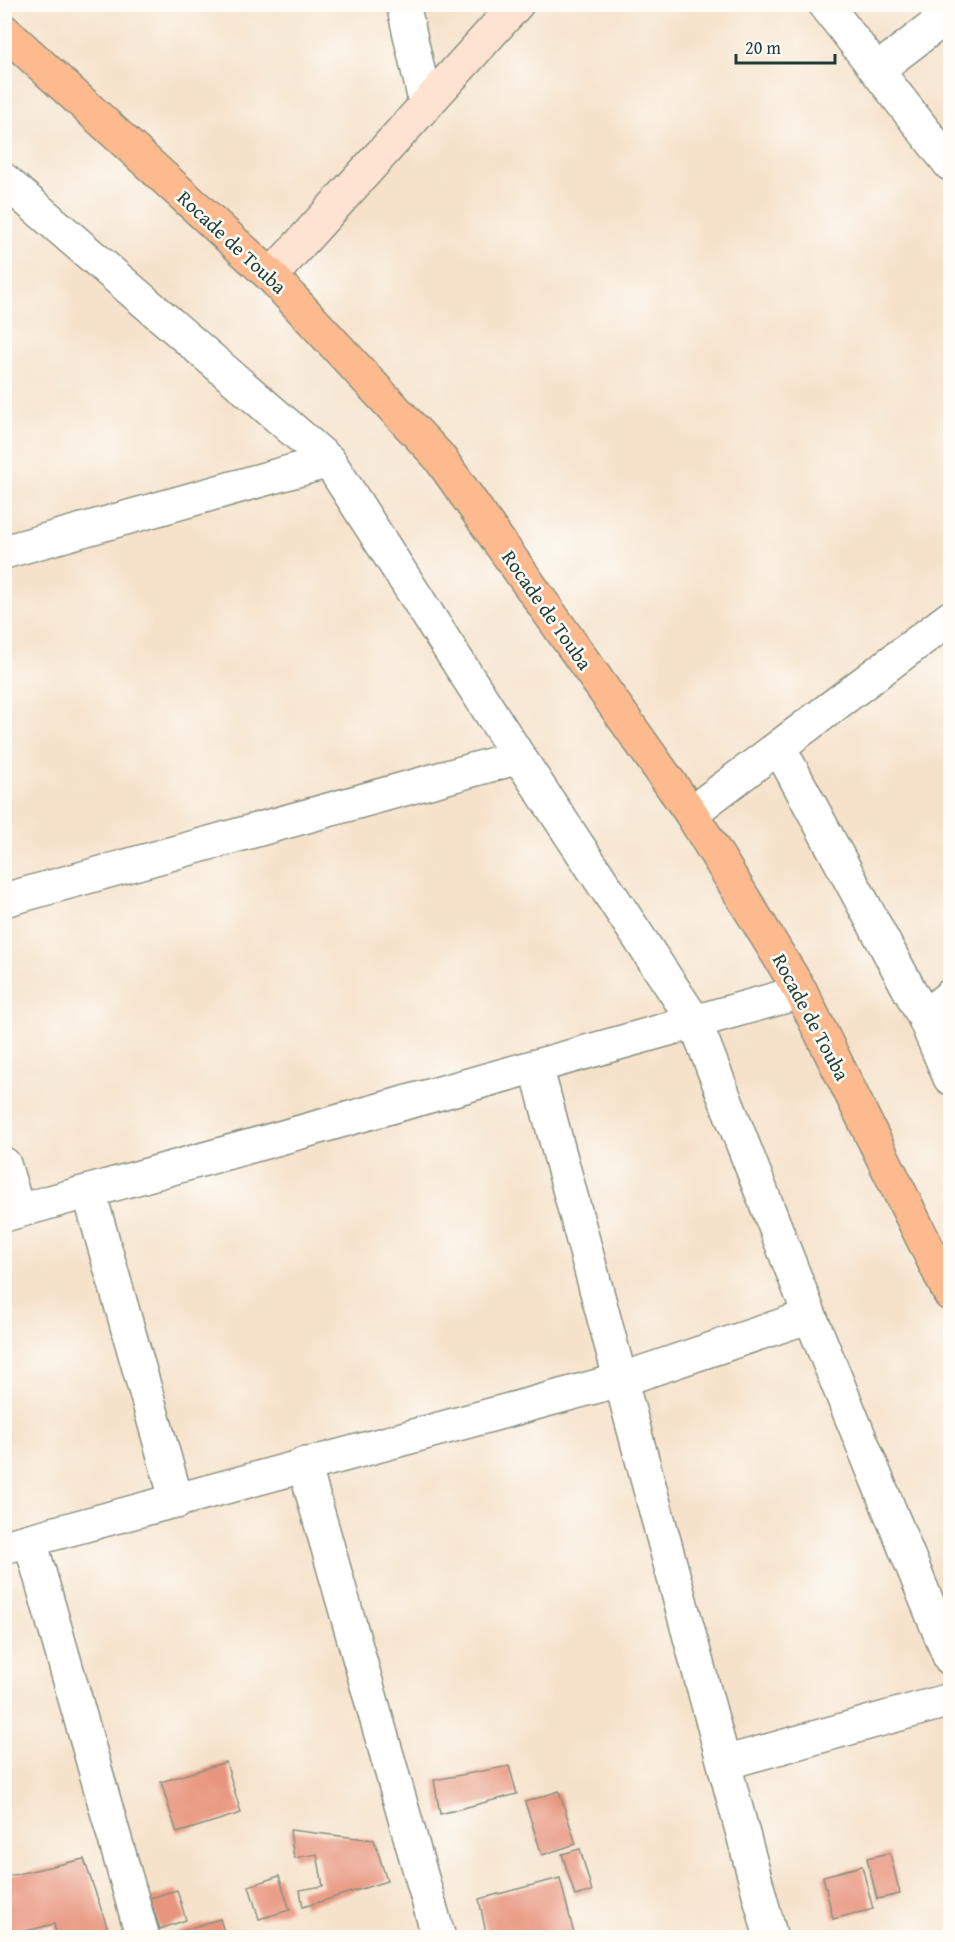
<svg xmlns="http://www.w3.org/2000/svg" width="955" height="1942" font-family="'Gentium Book Plus',serif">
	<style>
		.building { fill: #e8957e }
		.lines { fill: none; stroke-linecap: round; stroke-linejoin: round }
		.street-casing { stroke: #8a9080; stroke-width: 36 }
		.secondary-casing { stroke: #8a9080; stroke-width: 36 }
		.primary-casing { stroke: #8a9080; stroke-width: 36 }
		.street { stroke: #fff; stroke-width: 33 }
		.secondary { stroke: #fee3d2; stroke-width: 33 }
		.primary { stroke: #fcba8e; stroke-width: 33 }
		.labels { text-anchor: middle; stroke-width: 5; stroke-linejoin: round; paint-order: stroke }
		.street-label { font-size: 20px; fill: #1f3d34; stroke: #fdfcf7 }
	</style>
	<rect width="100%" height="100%" fill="#fdfcf7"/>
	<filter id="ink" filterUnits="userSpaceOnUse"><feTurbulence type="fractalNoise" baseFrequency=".0167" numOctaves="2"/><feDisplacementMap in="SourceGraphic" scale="12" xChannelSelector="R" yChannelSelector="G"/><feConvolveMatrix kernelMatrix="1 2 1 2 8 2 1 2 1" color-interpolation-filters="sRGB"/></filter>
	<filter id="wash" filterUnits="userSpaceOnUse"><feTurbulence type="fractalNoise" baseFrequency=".008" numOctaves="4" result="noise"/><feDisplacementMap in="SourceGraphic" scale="24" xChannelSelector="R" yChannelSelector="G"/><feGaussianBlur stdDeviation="1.35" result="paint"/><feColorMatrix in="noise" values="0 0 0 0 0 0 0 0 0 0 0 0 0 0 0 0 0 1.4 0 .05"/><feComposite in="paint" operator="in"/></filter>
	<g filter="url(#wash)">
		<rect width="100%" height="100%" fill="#f6e2cb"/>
		<g id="blocks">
			<path class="building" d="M226,1762L241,1813L177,1833L161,1782Z
				M509,1766L517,1794L440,1814L434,1780Z
				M559,1791L576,1844L542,1855L525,1802Z
				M290,1830L374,1840L387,1881L303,1907L300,1890L323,1886L317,1854L294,1858Z
				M580,1849L592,1891L575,1896L562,1854Z
				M890,1853L900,1894L877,1899L867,1858Z
				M84,1859L111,1938H57L54,1924L6,1936L4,1877Z
				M862,1866L873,1909L833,1919L823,1876Z
				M279,1876L290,1910L259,1919L249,1886Z
				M560,1878L575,1938H487L479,1899Z
				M177,1890L186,1920L160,1929L150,1898Z
				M220,1919L226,1938H161V1937Z"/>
		</g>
	</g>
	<g filter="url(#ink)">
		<use href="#blocks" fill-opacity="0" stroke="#8a9080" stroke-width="1.5"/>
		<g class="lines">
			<defs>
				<path id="street" d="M403,4L426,105
					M825,4L950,164
					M877,70L950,14
					M4,180L329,461L519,757L695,1022L810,1316L950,1658
					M4,552L329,461
					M779,747L924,1017L950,1078
					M691,813L950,618
					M4,900L519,757
					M924,1017L950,996
					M536,1066L771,1938
					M4,1164L18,1211
					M89,1192L177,1502
					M4,1215L801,992
					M304,1464L439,1938
					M30,1540L143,1938
					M4,1547L620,1380L810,1316
					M724,1763L950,1700"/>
				<path id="secondary" d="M271,276L517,4"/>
				<path id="primary" d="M4,31L271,276L439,457L691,813L801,992L950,1294"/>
			</defs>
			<use href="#street" class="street-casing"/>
			<use href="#secondary" class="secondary-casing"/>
			<use href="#primary" class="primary-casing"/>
			<use href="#street" class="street"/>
			<use href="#secondary" class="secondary"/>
			<use href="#primary" class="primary"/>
		</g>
	</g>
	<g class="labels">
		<g class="street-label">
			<text transform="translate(232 242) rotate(43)" y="7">Rocade de Touba</text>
			<text transform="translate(547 610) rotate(55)" y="7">Rocade de Touba</text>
			<text transform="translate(811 1017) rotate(62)" y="7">Rocade de Touba</text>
		</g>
	</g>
	<rect width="955" height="1942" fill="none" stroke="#fdfcf7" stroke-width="24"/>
	<path d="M736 54v9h99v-9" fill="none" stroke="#1f3d34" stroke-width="3"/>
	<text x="745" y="54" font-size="18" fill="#1f3d34" stroke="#fdfcf7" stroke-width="4.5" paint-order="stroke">20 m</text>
</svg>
